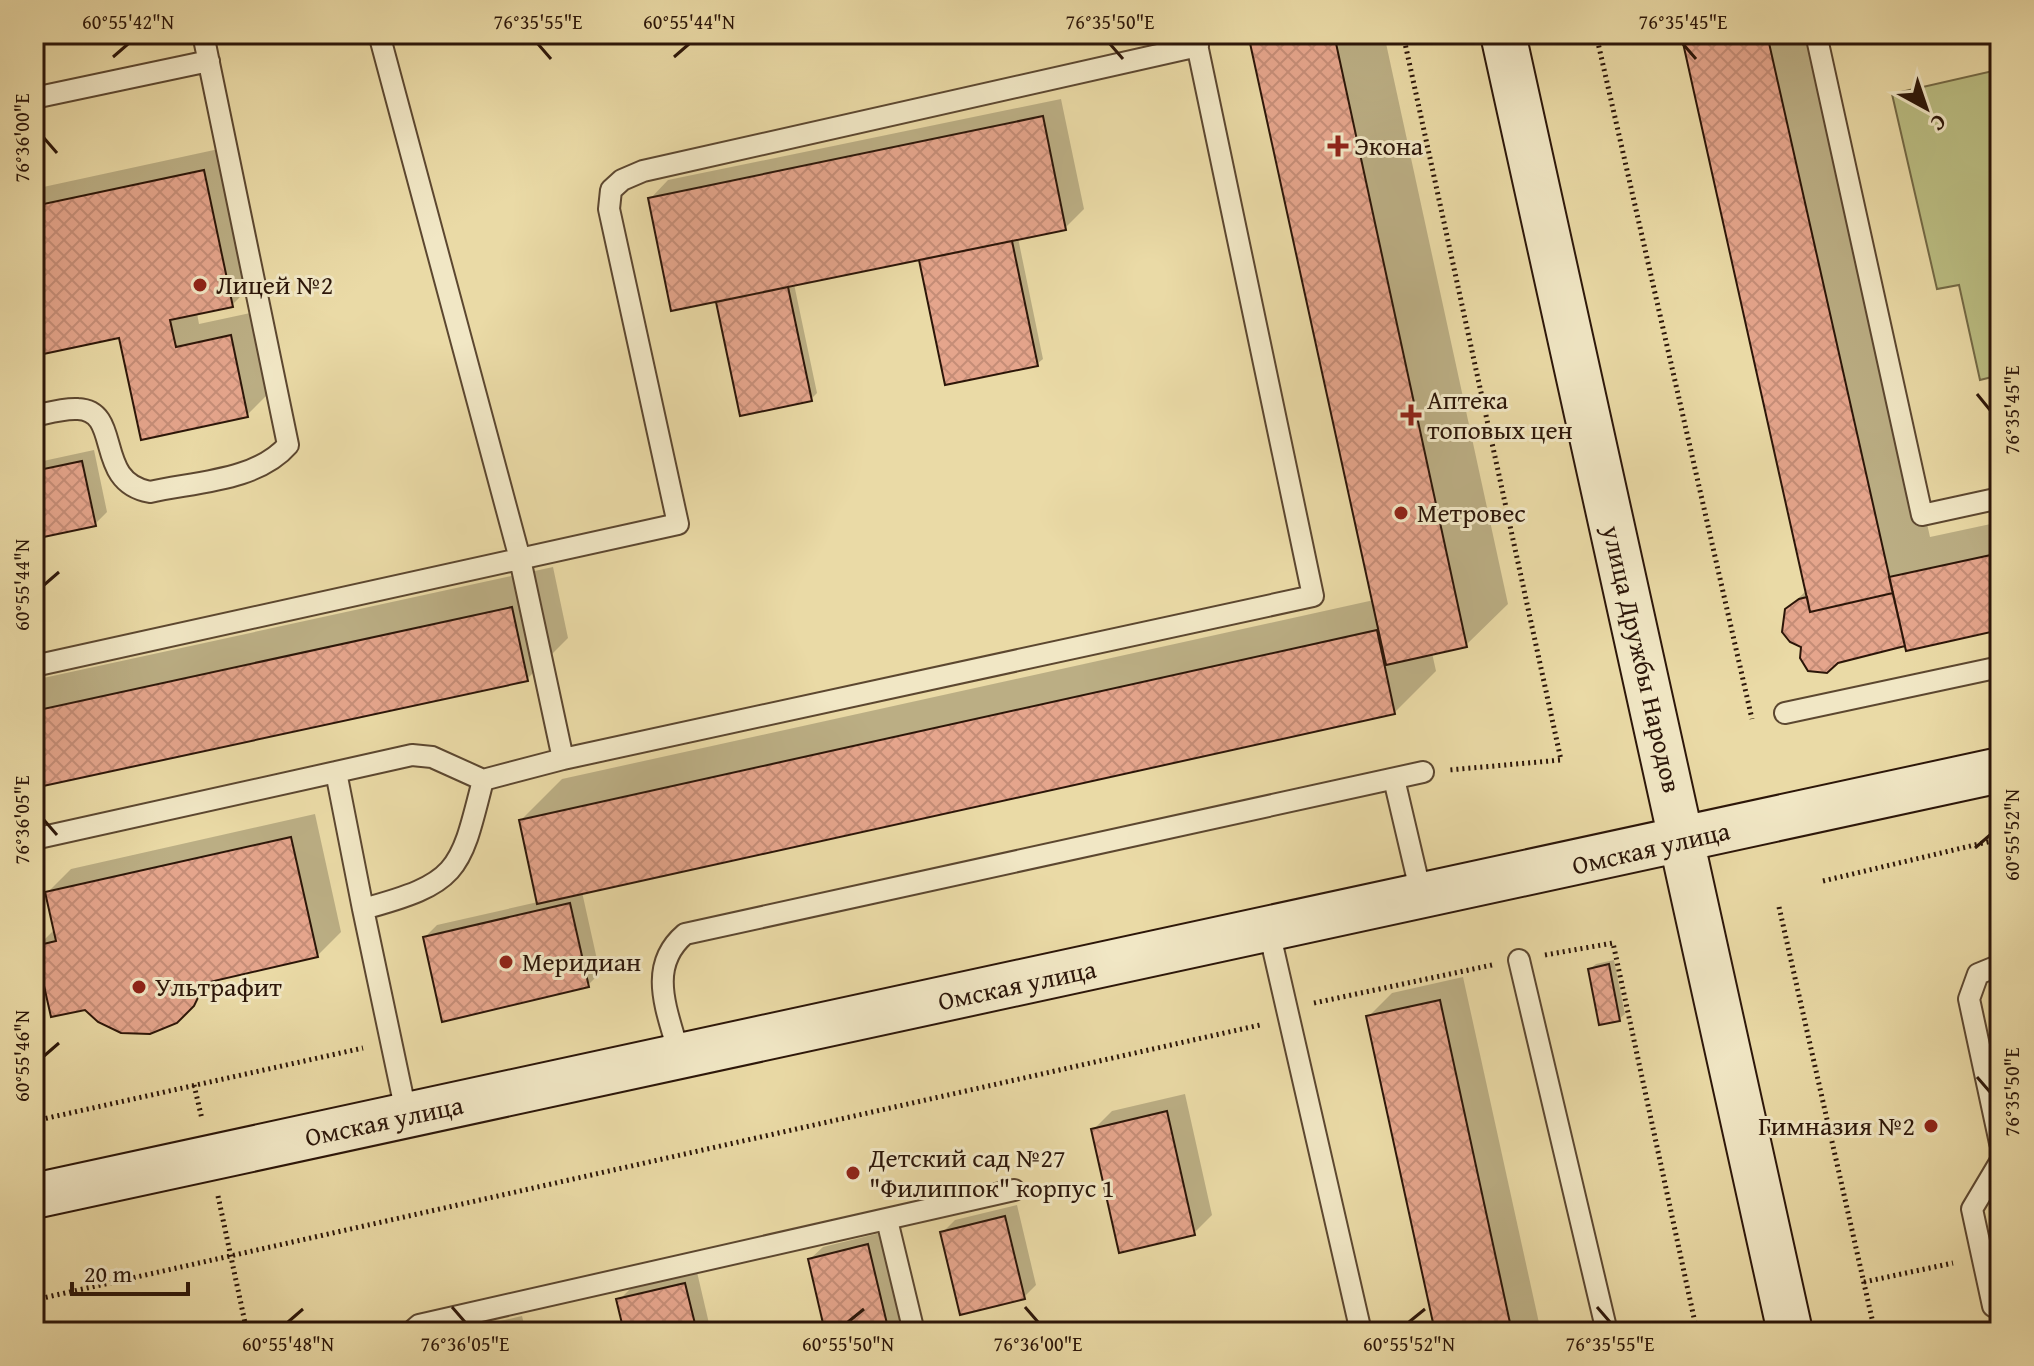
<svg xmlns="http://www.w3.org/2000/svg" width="2034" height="1366" font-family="'Gentium Book Plus',serif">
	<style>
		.park { fill: #bbbe83; stroke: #746a46; stroke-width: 2 }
		.shadow { fill: #0003 }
		.building { fill: url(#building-cross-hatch); stroke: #2c1609; stroke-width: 2 }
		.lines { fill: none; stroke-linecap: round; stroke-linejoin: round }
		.lane-casing { stroke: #5c4730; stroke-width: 24 }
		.secondary-casing { stroke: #2c1609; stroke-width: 48 }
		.path { stroke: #2c1609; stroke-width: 5; stroke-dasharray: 2 4; stroke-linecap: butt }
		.lane { stroke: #f1e7c5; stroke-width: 20 }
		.secondary { stroke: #f1e7c5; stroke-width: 44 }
		.ticks { fill: none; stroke: #2c1609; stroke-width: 3 }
		.poi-dot { fill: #8f2418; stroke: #f1e7c5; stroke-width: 3 }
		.labels { text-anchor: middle; stroke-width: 6; stroke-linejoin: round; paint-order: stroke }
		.poi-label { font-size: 26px; fill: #2c1609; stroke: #f1e7c5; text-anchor: start }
		.street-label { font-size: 26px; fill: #2c1609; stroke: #f1e7c5 }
		.neatline { fill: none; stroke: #2c1609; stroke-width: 3 }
		.ticks-label { font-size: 20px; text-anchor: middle; fill: #2c1609 }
	</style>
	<defs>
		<pattern id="building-cross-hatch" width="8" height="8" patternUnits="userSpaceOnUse" patternTransform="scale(2)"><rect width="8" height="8" fill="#e5a58c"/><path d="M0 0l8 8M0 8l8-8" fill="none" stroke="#c58d77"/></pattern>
	</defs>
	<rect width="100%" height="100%" fill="#eadaa6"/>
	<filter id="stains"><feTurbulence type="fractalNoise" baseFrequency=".0025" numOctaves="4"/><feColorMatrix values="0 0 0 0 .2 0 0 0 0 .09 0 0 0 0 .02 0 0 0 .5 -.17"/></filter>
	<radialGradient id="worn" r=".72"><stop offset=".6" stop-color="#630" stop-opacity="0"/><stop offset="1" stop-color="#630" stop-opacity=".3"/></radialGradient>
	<path class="park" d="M1997,70L2000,72V375L1980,380L1959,285L1937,289L1892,94Z"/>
	<path class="shadow" d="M1250,34H1384L1508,604L1466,645L1432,653L1436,671L1394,713L582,892L600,973L588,985L425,937L437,925L538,902L521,820L562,779L1374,600Z
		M1683,34H1817L1930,537L2000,522V628L1906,644L1840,660L1803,645L1786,610L1807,590Z
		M1061,99L1084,209L1065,228L1018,238L1043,359L1037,364L921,258L794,284L817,393L811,399L741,413L718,299L650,199L668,180Z
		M228,147L256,281L232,305L197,313L199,324L255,312L271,391L247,415L121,336L34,354V189Z
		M94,450L107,512L95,524L34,537V463Z
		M553,567L568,638L527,679L34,786V680Z
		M315,814L341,932L317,956L219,978L176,1022L38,946L55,929L47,893L71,869Z
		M1614,960L1625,1014L1619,1019L1590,969L1596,964Z
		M1463,977L1541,1332H1437L1368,1017L1392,993Z
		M1185,1094L1212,1215L1194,1233L1093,1130L1112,1111Z
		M1017,1205L1036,1285L1024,1297L943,1232L955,1220Z
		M880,1233L903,1332H827L810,1259L823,1247Z
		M697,1272L711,1332H626L619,1300L631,1288Z
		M522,1316L526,1332H454L455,1331Z
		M1074,1327L1076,1332H1051Z"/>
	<path class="building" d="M1248,34H1334L1467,647L1386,665Z
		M1681,34H1767L1893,593L1810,612Z
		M1043,116L1066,230L671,311L648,198Z
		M204,170L233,307L170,320L176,347L231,335L248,417L141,440L119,338L34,356V206Z
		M1012,241L1038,366L945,385L919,260Z
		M788,287L812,401L740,416L716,302Z
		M82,461L96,526L34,539V471Z
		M2000,553V630L1906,651L1889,577Z
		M1893,593L1905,646L1838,663L1827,673L1808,671L1800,658L1801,647L1790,642L1782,632L1785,609L1799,599L1807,597L1810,612Z
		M512,607L528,681L34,788V711Z
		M1377,630L1395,714L537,904L519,820Z
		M291,837L318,957L205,983L194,1006L177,1023L150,1034L121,1033L98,1022L85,1010L51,1017L35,946L56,941L45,892Z
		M570,903L589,987L442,1022L423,937Z
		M1609,964L1620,1021L1599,1025L1588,969Z
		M1440,1000L1512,1332H1435L1366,1016Z
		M1167,1111L1195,1235L1119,1253L1091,1129Z
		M1005,1216L1025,1299L960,1315L940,1232Z
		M868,1244L889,1332H825L808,1259Z
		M685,1283L697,1332H624L616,1299Z"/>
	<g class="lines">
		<defs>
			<path id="lane" d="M379,34L520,559L563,759L483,780C460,872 459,883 363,909L407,1117
				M1816,34L1922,515L2000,498
				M34,98L209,61
				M34,416C48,413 63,408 78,409C123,411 93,482 150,492C194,482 257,481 288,445L203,34
				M34,666L678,524L609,209L611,190L622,180L643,171L1198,46
				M1785,713L2000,667
				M563,759L1313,596L1195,35
				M336,772L412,755L432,757L483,780
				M1394,779L1422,898
				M34,839L336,772L363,909
				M1269,931L1361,1332
				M1519,960L1607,1332
				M2000,965L1978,974L1969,999L2000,1143
				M680,1058C669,1014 645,968 685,934L1423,772
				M2000,1162L1972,1209L1993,1306L2000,1310
				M887,1220L914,1332
				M411,1332L419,1325L1014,1190"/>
			<path id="secondary" d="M1503,34L1790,1332
				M34,1196L2000,770"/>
		</defs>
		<use href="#lane" class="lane-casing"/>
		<use href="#secondary" class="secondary-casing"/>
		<path class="path" d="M1403,34L1561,760L1449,770
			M1596,34L1752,719
			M1823,881L2000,839
			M1779,907L1875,1332
			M1545,955L1613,943L1697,1332
			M1314,1003L1492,965
			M194,1085L202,1119
			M34,1121L363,1048
			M218,1196L247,1332
			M1864,1282L1953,1263
			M34,1300L1260,1025"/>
		<use href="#lane" class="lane"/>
		<use href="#secondary" class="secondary"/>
	</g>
	<path class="ticks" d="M538,44L551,59M1110,44L1123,59M1683,44L1696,59M113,57L128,44M674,57L689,44M44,138L57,153M1977,394L1990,410M44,585L59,572M44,820L57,835M1975,848L1990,835M44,1056L59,1043M1977,1077L1990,1092M452,1307L465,1322M1025,1307L1038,1322M1597,1307L1610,1322M288,1322L303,1309M848,1322L864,1309M1409,1322L1425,1309"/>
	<g class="poi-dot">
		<path d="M1334 134h8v8h8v8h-8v8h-8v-8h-8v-8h8z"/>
		<circle cx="200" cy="285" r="8"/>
		<path d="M1407 403h8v8h8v8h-8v8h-8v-8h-8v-8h8z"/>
		<circle cx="1401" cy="513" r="8"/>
		<circle cx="506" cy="962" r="8"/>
		<circle cx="139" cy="987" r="8"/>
		<circle cx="1931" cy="1126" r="8"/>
		<circle cx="853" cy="1173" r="8"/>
	</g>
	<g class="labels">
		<g class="poi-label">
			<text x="1354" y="155">Экона</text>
			<text x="216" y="294">Лицей №2</text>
			<text x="1427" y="409">Аптека<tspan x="1427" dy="30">топовых цен</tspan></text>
			<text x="1417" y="522">Метровес</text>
			<text x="522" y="971">Меридиан</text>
			<text x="155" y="996">Ультрафит</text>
			<text x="1915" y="1135" text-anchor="end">Гимназия №2</text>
			<text x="869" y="1167">Детский сад №27<tspan x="869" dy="30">"Филиппок" корпус 1</tspan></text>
		</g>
		<g class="street-label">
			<text transform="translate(1642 659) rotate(77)" y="9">улица Дружбы Народов</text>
			<text transform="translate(1651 848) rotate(-13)" y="9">Омская улица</text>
			<text transform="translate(1017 985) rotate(-12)" y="9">Омская улица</text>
			<text transform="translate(384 1121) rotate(-12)" y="9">Омская улица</text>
		</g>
	</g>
	<rect width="2034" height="1366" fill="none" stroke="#eadaa6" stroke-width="88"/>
	<g transform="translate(1926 108) rotate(140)" stroke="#f1e7c5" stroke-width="6" paint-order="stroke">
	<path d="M0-6L14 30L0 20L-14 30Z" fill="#2c1609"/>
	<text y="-12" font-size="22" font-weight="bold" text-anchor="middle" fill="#2c1609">С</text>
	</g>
	<path d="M72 1282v12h116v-12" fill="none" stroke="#2c1609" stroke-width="4"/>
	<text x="84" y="1282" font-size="24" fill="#2c1609" stroke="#f1e7c5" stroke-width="6" paint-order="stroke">20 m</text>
	<rect x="44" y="44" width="1946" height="1278" class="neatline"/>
	<g class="ticks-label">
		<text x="128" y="29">60°55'42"N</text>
		<text x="538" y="29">76°35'55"E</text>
		<text x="689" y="29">60°55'44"N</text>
		<text x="1110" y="29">76°35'50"E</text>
		<text x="1683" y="29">76°35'45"E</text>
		<text transform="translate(22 138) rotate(-90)" y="7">76°36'00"E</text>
		<text transform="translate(2012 410) rotate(-90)" y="7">76°35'45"E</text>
		<text transform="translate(22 585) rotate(-90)" y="7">60°55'44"N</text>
		<text transform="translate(22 820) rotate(-90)" y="7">76°36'05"E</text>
		<text transform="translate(2012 835) rotate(-90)" y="7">60°55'52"N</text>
		<text transform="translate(22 1056) rotate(-90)" y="7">60°55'46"N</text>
		<text transform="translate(2012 1092) rotate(-90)" y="7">76°35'50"E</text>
		<text x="288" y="1351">60°55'48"N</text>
		<text x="465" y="1351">76°36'05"E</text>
		<text x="848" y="1351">60°55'50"N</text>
		<text x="1038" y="1351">76°36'00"E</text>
		<text x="1409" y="1351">60°55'52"N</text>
		<text x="1610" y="1351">76°35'55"E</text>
	</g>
	<rect width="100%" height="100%" filter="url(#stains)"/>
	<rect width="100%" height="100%" fill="url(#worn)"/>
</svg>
